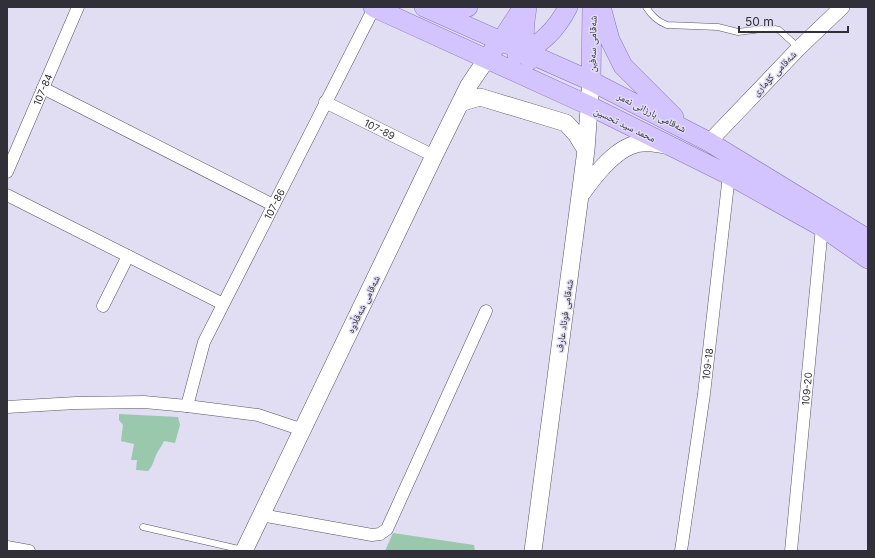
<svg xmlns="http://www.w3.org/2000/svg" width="875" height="558" font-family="Inter,'Noto Naskh Arabic',sans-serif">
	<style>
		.green { fill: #99c8ad }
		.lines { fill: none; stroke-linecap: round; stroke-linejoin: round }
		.service-casing { stroke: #585566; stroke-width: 7 }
		.minor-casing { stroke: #585566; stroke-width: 13 }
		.tertiary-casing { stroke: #585566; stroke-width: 16 }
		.secondary-casing { stroke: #585566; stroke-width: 18 }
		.primary-casing { stroke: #8777b9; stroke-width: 20 }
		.service { stroke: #fff; stroke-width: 6 }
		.minor { stroke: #fff; stroke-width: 12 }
		.tertiary { stroke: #fff; stroke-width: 15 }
		.secondary { stroke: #fff; stroke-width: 17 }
		.primary { stroke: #d3c4ff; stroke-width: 19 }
		.labels { text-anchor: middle; stroke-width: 3; stroke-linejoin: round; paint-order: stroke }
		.street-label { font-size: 10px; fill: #313038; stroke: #e1ddf2 }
	</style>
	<rect width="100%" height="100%" fill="#e1ddf2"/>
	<path class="green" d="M119,414L178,417L180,425L175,443L164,441C162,446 159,449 157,453C154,459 153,466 148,471L136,470L137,460H131L134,444L121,441L123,425L119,420Z
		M393,533L474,545L475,551H385Z"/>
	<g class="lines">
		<defs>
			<path id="service" d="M646,7C652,16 657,21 667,25L718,27L738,32L770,28L779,30L799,48
				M143,527L243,550"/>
			<g id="minor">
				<path d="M43,88L273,205"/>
				<path id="s1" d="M325,102L434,156"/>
				<path id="s2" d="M7,172L78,7"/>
				<path d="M7,195L223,304"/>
				<path d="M103,306L128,256"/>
				<path id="s3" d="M187,406L204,342L374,8"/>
				<path d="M7,407L76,403L144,402L187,406L258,415L303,430"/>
				<path d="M261,515L372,535L380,534L387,529L486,311"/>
				<path d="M7,547L29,551"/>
				<path id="s4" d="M681,551L704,394L729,175"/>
				<path id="s5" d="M791,551L822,227"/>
			</g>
			<path id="tertiary" d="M709,142L799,48L842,7"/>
			<path id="secondary" d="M460,103L480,97L566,123L576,134L586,150
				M582,193C595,175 618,144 643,143C650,142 658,144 665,145
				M244,551L434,156L469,85L486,60
				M533,551L586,150L591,81"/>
			<path id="primary" d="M373,7L590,106L729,175L822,227L868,259
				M424,7L591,81L709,142L868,239
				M527,7C524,26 522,42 530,60
				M601,7L610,40L623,66L674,117
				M435,8L455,9L468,7
				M493,50L501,41L523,7
				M517,55C540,46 557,29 568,7
				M591,81L592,7"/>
		</defs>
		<use href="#service" class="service-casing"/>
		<use href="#minor" class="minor-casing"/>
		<use href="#tertiary" class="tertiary-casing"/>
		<use href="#secondary" class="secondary-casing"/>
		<use href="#primary" class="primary-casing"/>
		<use href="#service" class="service"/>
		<use href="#minor" class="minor"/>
		<use href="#tertiary" class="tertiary"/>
		<use href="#secondary" class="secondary"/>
		<use href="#primary" class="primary"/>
	</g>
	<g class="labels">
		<g class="street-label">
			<text transform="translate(592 44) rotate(-89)" y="4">شەقامی سەفین</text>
			<text transform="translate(774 73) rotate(-46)" y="4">شەقامی کۆماری</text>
			<text dy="4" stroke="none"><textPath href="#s2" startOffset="90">107-84</textPath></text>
			<text transform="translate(652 112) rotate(27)" y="4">شەقامی بارزانی نەمر</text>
			<text transform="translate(625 124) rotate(26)" y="4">محمد سید تحسین</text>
			<text dy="4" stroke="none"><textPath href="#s1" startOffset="61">107-89</textPath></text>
			<text dy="4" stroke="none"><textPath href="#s3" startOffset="221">107-86</textPath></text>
			<text transform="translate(363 304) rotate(-64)" y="4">شەقامی شەقڵاوە</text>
			<text transform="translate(564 316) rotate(-82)" y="4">شەقامی فوئاد عارف</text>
			<text dy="4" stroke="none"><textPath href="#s4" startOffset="189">109-18</textPath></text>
			<text dy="4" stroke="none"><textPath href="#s5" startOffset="163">109-20</textPath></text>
		</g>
	</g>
	<rect width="875" height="558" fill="none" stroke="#313038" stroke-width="16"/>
	<path d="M739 26v6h109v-6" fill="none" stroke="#313038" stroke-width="2"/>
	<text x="745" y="26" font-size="12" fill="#313038" stroke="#e1ddf2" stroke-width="3" paint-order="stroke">50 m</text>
</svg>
